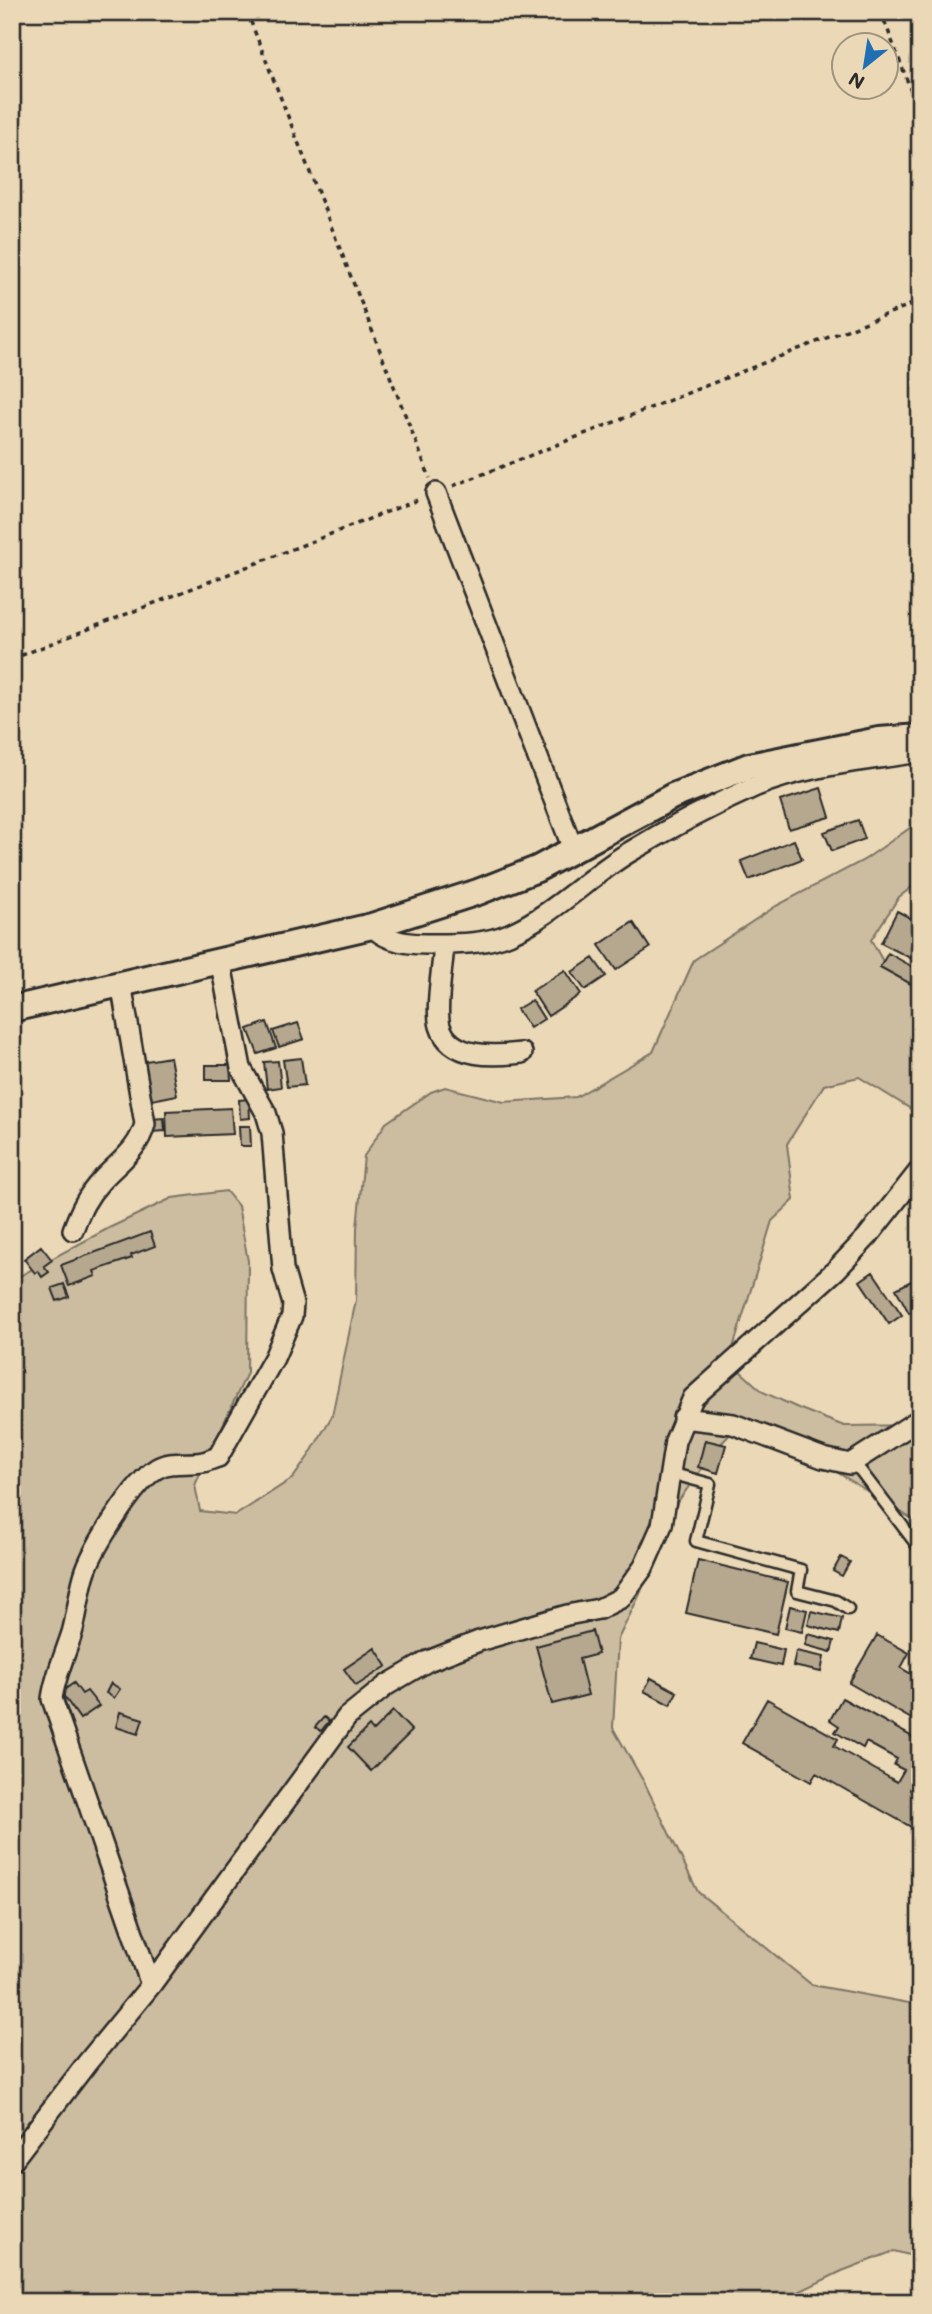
<svg xmlns="http://www.w3.org/2000/svg" width="932" height="2314" font-family="Mali,sans-serif">
	<style>
		.green { fill: #ccbca0; stroke: #7c7466; stroke-width: 2 }
		.building { fill: #b6a78f; stroke: #2b2b2b; stroke-width: 2 }
		.lines { fill: none; stroke-linecap: round; stroke-linejoin: round }
		.service-casing { stroke: #2b2b2b; stroke-width: 15 }
		.minor-casing { stroke: #2b2b2b; stroke-width: 24 }
		.tertiary-casing { stroke: #2b2b2b; stroke-width: 30 }
		.path { stroke: #2b2b2b; stroke-width: 3.5; stroke-dasharray: 5 5; stroke-linecap: butt }
		.service { stroke: #ebd8b6; stroke-width: 10 }
		.minor { stroke: #ebd8b6; stroke-width: 19 }
		.tertiary { stroke: #ebd8b6; stroke-width: 24 }
	</style>
	<rect width="100%" height="100%" fill="#ebd8b6"/>
	<filter id="ink" filterUnits="userSpaceOnUse"><feTurbulence type="fractalNoise" baseFrequency=".0143" numOctaves="2"/><feDisplacementMap in="SourceGraphic" scale="14" xChannelSelector="R" yChannelSelector="G"/><feConvolveMatrix kernelMatrix="1 2 1 2 8 2 1 2 1" color-interpolation-filters="sRGB"/></filter>
	<g filter="url(#ink)">
		<path class="green" d="M920,821V881L899,897L871,940L889,972L920,973V1112L919,1114L859,1077L824,1085L787,1144L794,1200L772,1221L729,1361L763,1392L798,1408L844,1426L920,1425V1530L912,1519L798,1448L737,1427L716,1449L677,1503L640,1594L618,1639L613,1728L645,1784L698,1892L812,1985L920,2005V2258L894,2251L842,2271L778,2302H12V1280L109,1228L172,1198L226,1191L238,1206L248,1261L247,1373L195,1485L200,1511L236,1515L293,1478L310,1454L332,1416L356,1300L357,1228L364,1156L386,1123L431,1092L445,1087L504,1102L576,1097L653,1052L694,960L776,906L864,860Z"/>
		<path class="building" d="M821,788L830,817L789,829L780,801Z
			M858,820L865,839L832,851L824,832Z
			M794,840L802,859L749,880L741,861Z
			M897,911L920,923V949L914,960L881,943Z
			M633,922L650,948L616,970L599,945Z
			M888,953L920,971V989L880,967Z
			M593,958L606,976L585,990L572,972Z
			M565,970L581,994L548,1016L532,991Z
			M532,1000L544,1019L530,1028L517,1009Z
			M267,1022L276,1048L258,1054L248,1029Z
			M298,1023L304,1039L279,1047L273,1031Z
			M170,1057L177,1095L147,1101L140,1062Z
			M301,1058L305,1085L287,1087L283,1060Z
			M278,1061L281,1087L267,1089L264,1062Z
			M206,1065H230L231,1080H206Z
			M249,1099L250,1118L240,1119L239,1100Z
			M231,1108L233,1134L167,1137L166,1111Z
			M164,1118L165,1131L151,1132V1119Z
			M239,1126H250L251,1146H240Z
			M150,1232L155,1246L131,1255L132,1258L94,1271L96,1276L69,1286L61,1265Z
			M41,1246L52,1260L44,1266L49,1272L42,1277L38,1271L35,1273L24,1259Z
			M873,1272L902,1315L889,1324L860,1281Z
			M911,1281L920,1296V1307L909,1313L896,1289Z
			M64,1284L69,1297L57,1301L52,1288Z
			M705,1440L726,1445L718,1473L698,1467Z
			M841,1557L850,1562L842,1576L833,1571Z
			M698,1560L788,1582L776,1634L686,1613Z
			M790,1606L807,1610L802,1632L785,1628Z
			M811,1611L842,1618L839,1633L808,1625Z
			M592,1631L598,1654L579,1659L588,1695L552,1704L536,1646Z
			M808,1634L834,1641L831,1652L805,1645Z
			M877,1635L909,1653L901,1668L920,1679V1724L849,1683Z
			M754,1643L784,1650L781,1666L750,1659Z
			M375,1648L387,1666L356,1686L344,1669Z
			M796,1651L824,1657L821,1672L793,1666Z
			M651,1678L677,1692L670,1705L644,1691Z
			M74,1683L82,1694L87,1691L99,1706L80,1719L61,1692Z
			M111,1683L120,1689L114,1698L106,1693Z
			M842,1698L920,1741V1780L917,1778L910,1790L920,1796V1832L816,1773L811,1782L742,1743L767,1699L838,1739L834,1746L897,1782L904,1770L894,1765L897,1759L866,1742L863,1748L835,1732L839,1726L830,1720Z
			M393,1711L412,1731L371,1771L348,1747L369,1726L373,1731Z
			M120,1712L143,1719L138,1734L116,1727Z
			M324,1717L329,1721L321,1731L315,1727Z"/>
		<g class="lines">
			<defs>
				<path id="service" d="M851,1464L860,1470L920,1549
					M670,1473L710,1484L696,1541L801,1570L797,1591L836,1601L848,1609"/>
				<path id="minor" d="M436,493L573,849
					M372,926C385,941 407,944 426,944C453,944 483,945 509,934C553,915 587,878 628,853C668,829 711,806 754,787C807,765 864,761 920,752
					M444,944C443,965 435,1008 440,1026C450,1060 497,1056 522,1053
					M73,1230C80,1211 87,1196 101,1181C118,1162 138,1151 145,1124L121,983
					M683,1418L733,1424L823,1458L850,1464L920,1419
					M151,1985L52,1699C55,1676 65,1655 72,1633C78,1612 79,1589 86,1570C95,1545 134,1483 156,1469C171,1460 187,1465 203,1462C208,1461 214,1458 218,1457L274,1358L292,1316L293,1304L283,1269L272,1133L266,1113L241,1068L220,959
					M12,2161L87,2063L151,1985L347,1717L387,1685L428,1661L479,1641L567,1615L599,1609L621,1598L643,1568L662,1525L675,1441L693,1398L836,1270L868,1236L920,1170"/>
				<path id="tertiary" d="M12,1009L372,926L478,892L537,869L673,796L749,766L879,740L920,737"/>
			</defs>
			<use href="#service" class="service-casing"/>
			<use href="#minor" class="minor-casing"/>
			<use href="#tertiary" class="tertiary-casing"/>
			<path class="path" d="M247,12L430,478
				M881,12L920,114
				M12,17L25,12
				M453,486L920,301
				M12,659L420,499"/>
			<use href="#service" class="service"/>
			<use href="#minor" class="minor"/>
			<use href="#tertiary" class="tertiary"/>
		</g>
	</g>
	<rect width="932" height="2314" fill="none" stroke="#ebd8b6" stroke-width="42"/>
	<rect x="21" y="21" width="890" height="2272" fill="none" stroke="#2b2b2b" stroke-width="2.5" filter="url(#ink)"/>
	<g transform="translate(865 66) rotate(210)"><circle r="33" fill="#ebd8b6" stroke="#9e937e" stroke-width="2"/>
	<path d="M0-5L12 26L0 18L-12 26Z" fill="#1f6fb2"/>
	<text y="-10" font-size="19" font-weight="bold" text-anchor="middle" fill="#2b2b2b">N</text>
	</g>
</svg>
